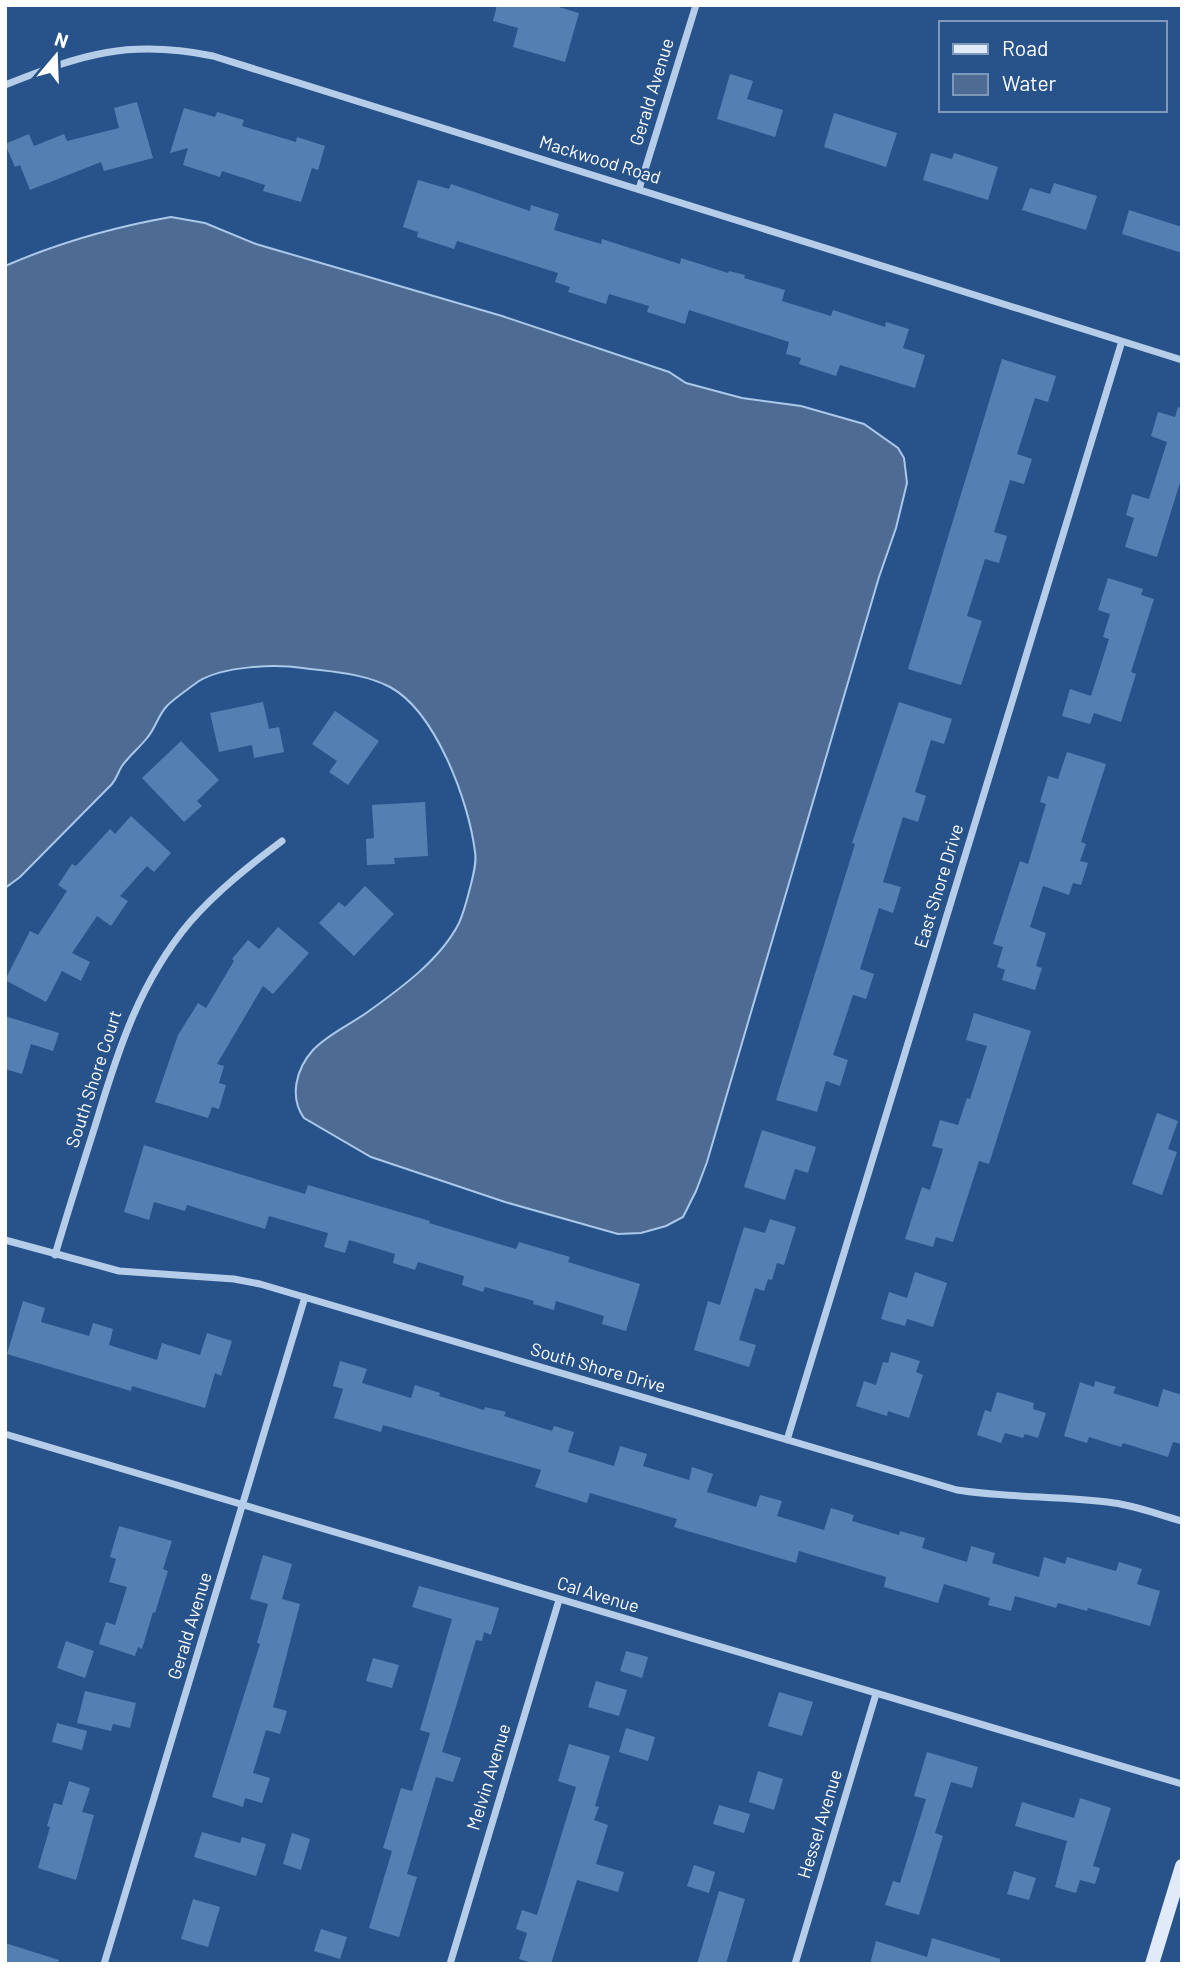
<svg xmlns="http://www.w3.org/2000/svg" width="1187" height="1969" font-family="Barlow,sans-serif">
	<style>
		.water { fill: #4e6c93; stroke: #aac8ea; stroke-width: 2 }
		.building { fill: #547fb3 }
		.lines { fill: none; stroke-linecap: round; stroke-linejoin: round }
		.minor { stroke: #b6cde9; stroke-width: 7 }
		.secondary { stroke: #e0eaf8; stroke-width: 14 }
		.labels { text-anchor: middle; stroke-width: 5; stroke-linejoin: round; paint-order: stroke }
		.street-label { font-size: 18px; fill: #fff; stroke: #28538a }
	</style>
	<rect width="100%" height="100%" fill="#28538a"/>
	<path class="water" d="M171,217L205,223L256,244L502,316L669,372L686,383L742,398L801,406L864,424L898,448L904,458L907,483L896,528L879,577L707,1162L696,1191L683,1217L666,1226L641,1233L618,1234L505,1202L371,1157L304,1118C289,1097 296,1069 313,1050C329,1033 350,1025 369,1011C401,988 441,959 459,923C464,912 467,900 470,888C473,876 477,863 475,852C469,802 436,712 390,687C363,673 332,672 303,668C274,664 224,666 199,681C192,686 171,701 166,707C158,716 155,729 147,738C139,748 129,756 122,766C118,772 117,778 112,784L20,877L5,888V266C58,243 114,227 171,217Z"/>
	<path class="building" d="M497,5H552L579,13L565,62L513,47L518,28L493,21Z
		M730,74L753,81L747,99L783,110L775,137L717,119Z
		M137,102L153,158L104,171L101,162L30,190L20,165L15,167L5,144L29,134L34,146L64,134L67,141L119,128L114,108Z
		M184,108L215,117L217,112L244,120L242,126L296,142L297,137L325,146L318,170L312,168L301,202L263,191L265,185L222,171L220,177L183,165L188,148L170,153Z
		M834,113L897,133L886,167L824,147Z
		M931,153L952,159L954,153L998,167L988,200L923,180Z
		M418,180L449,189L451,184L530,211L531,205L559,214L554,230L601,244L602,239L680,264L681,258L728,273L729,271L745,275L744,278L785,290L782,301L831,316L833,310L885,327L886,322L909,329L903,348L925,355L915,388L840,365L836,376L799,364L801,358L786,354L789,342L689,310L685,324L647,312L649,306L609,294L606,304L568,292L570,287L555,282L558,273L457,241L454,249L417,237L418,232L403,227Z
		M1054,183L1097,196L1086,230L1022,210L1030,188L1050,194Z
		M1129,210L1182,227V253L1122,234Z
		M1002,359L1056,376L1048,402L1035,398L1017,454L1032,459L1024,484L1010,480L994,532L1007,536L999,563L985,559L967,616L982,621L961,685L908,669Z
		M1178,407L1182,408V476L1157,557L1125,547L1134,518L1126,515L1132,494L1149,499L1167,442L1151,436L1158,412L1175,417Z
		M1108,578L1143,589L1141,595L1154,599L1131,672L1136,674L1121,722L1094,713L1090,724L1062,716L1070,689L1091,696L1109,639L1103,637L1110,614L1098,610Z
		M263,702L269,729L279,727L284,752L254,758L252,745L219,752L210,713Z
		M899,702L952,719L944,744L931,740L915,792L926,796L918,822L903,817L883,882L901,887L893,913L879,908L860,969L874,974L866,999L853,995L833,1055L848,1060L840,1086L826,1081L817,1112L776,1100L855,844L852,843Z
		M335,711L379,741L348,785L329,772L337,761L312,744Z
		M181,741L219,780L197,801L202,806L184,822L142,778Z
		M1067,752L1106,764L1081,842L1086,844L1080,861L1088,863L1081,885L1073,883L1069,895L1043,886L1030,927L1046,933L1036,966L1042,968L1035,990L1002,980L1005,970L997,967L1003,947L993,944L1020,861L1028,864L1046,804L1040,802L1048,776L1058,779Z
		M425,802L428,856L394,858L395,864L367,865L366,839L374,838L372,805Z
		M131,816L171,853L154,872L147,866L120,896L128,901L111,926L97,916L72,953L90,962L81,981L62,971L46,1002L5,980L30,931L38,935L67,891L58,885L72,864L76,866L110,829L115,834Z
		M365,886L394,914L354,956L319,923L339,902L345,907Z
		M278,927L309,953L273,994L263,986L217,1064L224,1066L219,1083L226,1085L219,1109L212,1107L208,1118L155,1102L178,1035L198,1003L206,1008L234,961L232,959L248,940L259,949Z
		M974,1013L1031,1031L989,1164L979,1161L953,1242L936,1237L933,1247L905,1239L922,1187L930,1190L943,1149L932,1146L940,1120L958,1125L967,1098L970,1099L987,1046L966,1040Z
		M5,1016L59,1033L53,1051L31,1044L22,1074L5,1069Z
		M1157,1113L1178,1121L1168,1149L1177,1152L1162,1195L1132,1184Z
		M762,1130L816,1147L808,1173L795,1169L785,1200L744,1187Z
		M144,1145L305,1194L308,1185L430,1221L429,1223L516,1249L519,1242L570,1257L568,1262L640,1284L626,1331L602,1324L604,1316L556,1301L554,1310L533,1304L534,1301L485,1287L483,1292L462,1285L464,1276L418,1262L415,1270L393,1263L395,1254L349,1240L345,1253L324,1247L328,1233L269,1216L265,1229L187,1205L185,1211L154,1202L149,1220L124,1212Z
		M770,1219L796,1227L784,1265L777,1263L772,1280L768,1279L764,1291L755,1288L739,1340L756,1345L749,1367L694,1350L708,1301L720,1305L744,1227L765,1233Z
		M915,1272L947,1283L933,1327L907,1319L905,1326L881,1319L889,1292L907,1298Z
		M23,1301L45,1308L41,1322L89,1336L93,1323L113,1329L109,1345L157,1360L162,1343L200,1355L207,1333L232,1341L221,1376L215,1373L205,1408L132,1386L131,1391L7,1354Z
		M891,1352L920,1361L916,1372L923,1375L909,1418L888,1411L887,1416L856,1406L864,1381L876,1385L883,1362L888,1363Z
		M340,1361L367,1369L362,1383L411,1398L415,1385L440,1393L439,1396L484,1410L485,1407L506,1412L504,1416L552,1431L554,1426L574,1432L568,1452L614,1466L620,1446L647,1454L643,1466L689,1480L692,1467L713,1474L707,1492L756,1507L760,1495L782,1501L777,1516L824,1530L831,1508L854,1515L852,1521L899,1535L900,1531L925,1538L922,1548L967,1562L971,1546L995,1553L992,1563L1039,1577L1044,1557L1065,1564L1067,1557L1116,1571L1119,1562L1142,1569L1137,1584L1160,1591L1150,1626L1088,1608L1087,1611L1058,1603L1056,1608L1015,1596L1011,1611L988,1605L990,1598L944,1584L938,1603L884,1587L886,1577L799,1551L796,1563L674,1527L677,1519L590,1493L587,1503L535,1487L541,1470L383,1425L381,1432L334,1418L343,1389L333,1386Z
		M1095,1381L1116,1387L1113,1393L1158,1407L1163,1389L1182,1395V1444L1173,1442L1168,1457L1123,1443L1121,1447L1089,1437L1087,1443L1064,1436L1080,1382L1094,1387Z
		M997,1392L1034,1403L1033,1409L1046,1413L1038,1438L1025,1434L1023,1438L1005,1433L1001,1443L977,1435L985,1410L991,1412Z
		M119,1526L172,1541L163,1569L168,1571L155,1613L153,1612L142,1649L138,1647L135,1656L99,1644L106,1622L115,1625L127,1587L109,1582L116,1559L110,1557Z
		M263,1555L292,1564L282,1599L300,1604L273,1707L287,1711L280,1734L266,1730L253,1773L270,1778L262,1803L245,1798L243,1807L212,1797L260,1644L257,1643L268,1604L250,1599Z
		M419,1586L499,1608L491,1635L484,1632L482,1641L476,1640L458,1700L442,1752L461,1758L453,1782L436,1777L407,1874L417,1877L399,1937L369,1928L392,1851L383,1848L401,1788L412,1791L430,1733L420,1730L452,1619L412,1607Z
		M66,1641L94,1651L85,1678L57,1668Z
		M626,1651L648,1657L642,1678L620,1671Z
		M373,1658L399,1665L392,1688L366,1681Z
		M596,1681L627,1690L619,1716L588,1707Z
		M85,1691L136,1703L130,1728L113,1724L111,1731L77,1723Z
		M779,1692L813,1702L802,1736L768,1726Z
		M57,1723L87,1731L82,1750L52,1742Z
		M626,1728L655,1737L648,1761L619,1752Z
		M569,1744L610,1756L595,1806L599,1807L594,1820L608,1825L596,1864L624,1872L618,1892L577,1880L551,1964H536L519,1959L527,1933L516,1929L522,1910L537,1915L576,1787L558,1781Z
		M927,1752L978,1767L972,1788L951,1782L935,1833L943,1836L919,1915L885,1905L893,1881L900,1883L926,1799L914,1796Z
		M758,1771L783,1779L774,1810L749,1802Z
		M69,1781L90,1788L82,1812L94,1815L76,1880L38,1868L50,1827L47,1826L54,1803L62,1805Z
		M1080,1798L1111,1808L1093,1866L1100,1868L1095,1884L1080,1880L1076,1893L1055,1887L1067,1841L1015,1826L1022,1802L1074,1818Z
		M719,1805L750,1814L744,1833L713,1824Z
		M202,1832L240,1843L242,1837L266,1844L256,1876L194,1857Z
		M292,1833L310,1839L301,1870L283,1864Z
		M694,1865L715,1872L709,1893L687,1886Z
		M1014,1871L1036,1878L1029,1900L1007,1894Z
		M719,1891L745,1899L726,1964H697Z
		M193,1899L220,1907L208,1947L181,1939Z
		M321,1929L347,1937L340,1959L314,1951Z
		M932,1938L1000,1959V1964H870L876,1941L927,1957Z
		M5,1943L59,1960L58,1964H5Z"/>
	<g class="lines">
		<path class="minor" d="M5,85C83,54 129,39 213,56L1182,360
			M639,189L696,5
			M5,1240L119,1271L234,1279L260,1284L957,1490C1009,1498 1062,1496 1114,1503C1137,1506 1159,1515 1182,1521
			M55,1255C68,1211 82,1167 96,1123C118,1050 140,981 190,922C217,891 250,865 282,841
			M5,1434L1182,1784
			M787,1440L1122,341
			M104,1964L305,1297
			M450,1964L559,1600
			M795,1964L876,1694"/>
		<path class="secondary" d="M1152,1964L1182,1866"/>
	</g>
	<g class="labels">
		<g class="street-label">
			<text transform="translate(652 92) rotate(-73)" y="6">Gerald Avenue</text>
			<text transform="translate(600 160) rotate(17)" y="6">Mackwood Road</text>
			<text transform="translate(939 886) rotate(-73)" y="6">East Shore Drive</text>
			<text transform="translate(94 1079) rotate(-72)" y="6">South Shore Court</text>
			<text transform="translate(598 1368) rotate(16)" y="6">South Shore Drive</text>
			<text transform="translate(598 1595) rotate(17)" y="6">Cal Avenue</text>
			<text transform="translate(190 1626) rotate(-73)" y="6">Gerald Avenue</text>
			<text transform="translate(489 1777) rotate(-73)" y="6">Melvin Avenue</text>
			<text transform="translate(820 1824) rotate(-73)" y="6">Hessel Avenue</text>
		</g>
	</g>
	<rect width="1187" height="1969" fill="none" stroke="#ffffff" stroke-width="14"/>
	<rect x="939" y="21" width="228" height="91" fill="#28538a" stroke="#7e98b9" stroke-width="2"/>
	<rect x="953" y="44" width="35" height="10" fill="#e0eaf8" stroke="#7e98b9" stroke-width="2"/>
	<text x="1002" y="56" font-size="21" fill="#ffffff">Road</text>
	<rect x="953" y="74" width="35" height="21" fill="#4e6c93" stroke="#7e98b9" stroke-width="2"/>
	<text x="1002" y="91" font-size="21" fill="#ffffff">Water</text>
	<g transform="translate(56 56) rotate(19)" stroke="#28538a" stroke-width="5" paint-order="stroke">
	<path d="M0-5L12 26L0 18L-12 26Z" fill="#ffffff"/>
	<text y="-10" font-size="19" font-weight="bold" text-anchor="middle" fill="#ffffff">N</text>
	</g>
</svg>
